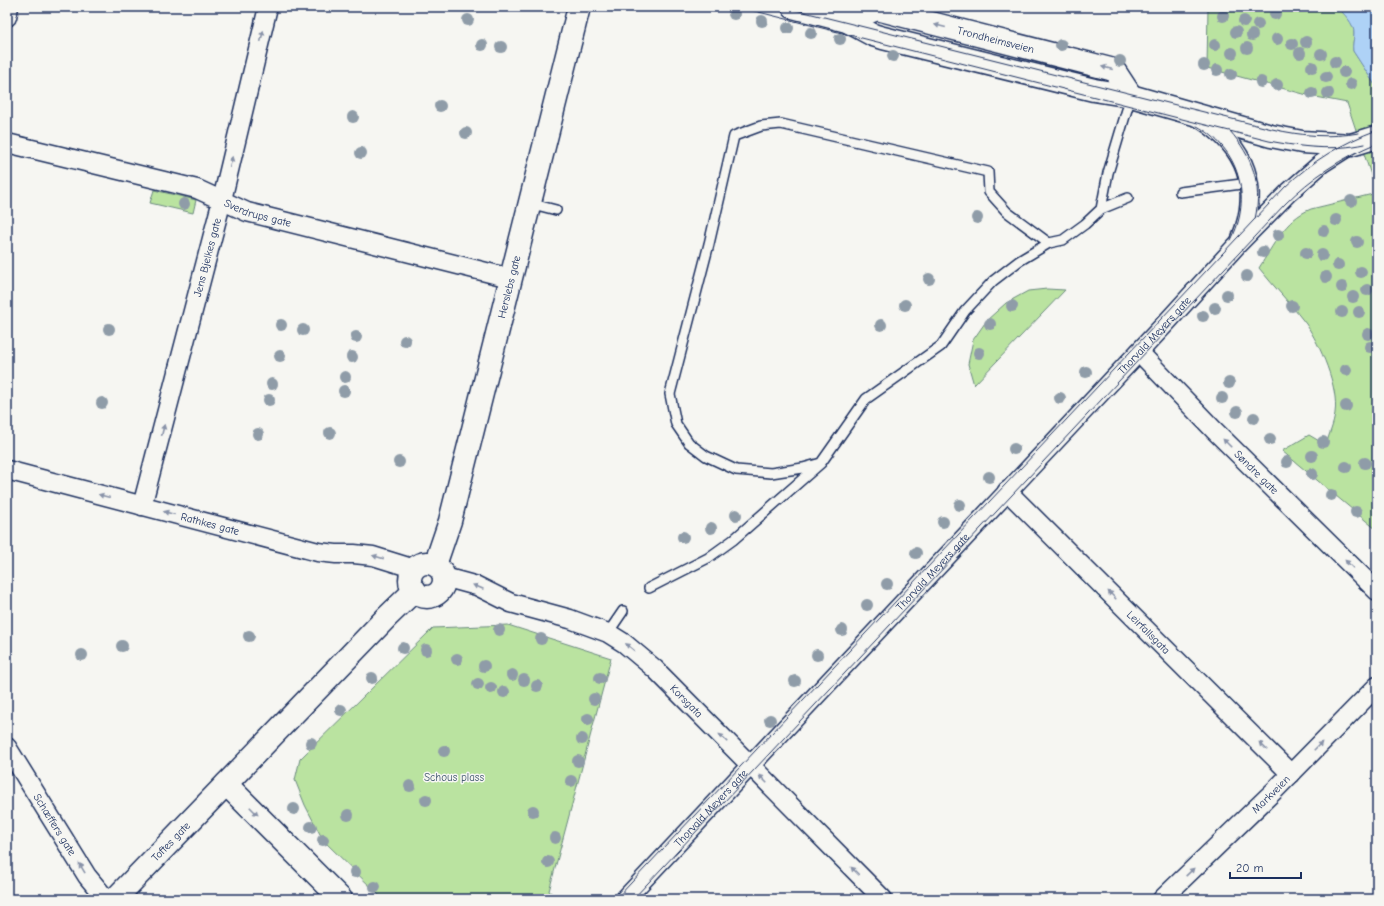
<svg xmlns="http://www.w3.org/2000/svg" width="1384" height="906" font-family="'Comic Neue',sans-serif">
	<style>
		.green { fill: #bae3a0; stroke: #6a897f }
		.water { fill: #aed2f6; stroke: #7391b9 }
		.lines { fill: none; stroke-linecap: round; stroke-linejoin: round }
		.lane-casing { stroke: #1b2f5e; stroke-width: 12 }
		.street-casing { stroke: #1b2f5e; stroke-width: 21 }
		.secondary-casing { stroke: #1b2f5e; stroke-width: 25 }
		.lane { stroke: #f6f6f2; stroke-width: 9 }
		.street { stroke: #f6f6f2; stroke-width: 18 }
		.secondary { stroke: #f6f6f2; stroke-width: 22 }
		.tram { stroke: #1b2f5e; stroke-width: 1 }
		.tree { fill: #8f9ca8 }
		.oneway { fill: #8892a8 }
		.labels { text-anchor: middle; stroke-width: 3; stroke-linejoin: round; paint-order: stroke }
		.street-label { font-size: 11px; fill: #1b2f5e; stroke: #f6f6f2 }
		.park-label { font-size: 11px; fill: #3b536b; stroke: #f6f6f2 }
	</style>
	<rect width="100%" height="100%" fill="#f6f6f2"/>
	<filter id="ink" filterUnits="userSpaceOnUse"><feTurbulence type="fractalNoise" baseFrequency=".025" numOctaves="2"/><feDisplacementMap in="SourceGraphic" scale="8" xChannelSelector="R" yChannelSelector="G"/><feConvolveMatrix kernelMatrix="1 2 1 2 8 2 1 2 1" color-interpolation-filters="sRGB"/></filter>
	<g filter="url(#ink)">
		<path class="green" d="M1208,7H1337C1344,13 1355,24 1354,34C1354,40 1352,44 1353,51L1377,88V530L1282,451L1309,435L1326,445C1329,434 1334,424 1335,413C1339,387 1320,345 1306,324C1292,305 1274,287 1259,268C1273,246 1285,219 1311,209L1377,193L1347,103L1311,96L1207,68Z
			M154,190L196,200L193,213L150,203Z
			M1047,289L1065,290L974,385L968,364L973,340L987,320L1006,303L1028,291Z
			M508,625L611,658L549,891L558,899H383L323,840L305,805L295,780L300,759L433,628Z"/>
		<path class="water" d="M1337,7H1377V88L1353,51C1352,44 1354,40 1354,34C1355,24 1343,13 1337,7Z"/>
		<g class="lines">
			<defs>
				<path id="lane" d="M1180,192L1249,183
					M529,203L556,210
					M1101,209L1108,173L1131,96
					M821,463L803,468L771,473L736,470L706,456L689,443L676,424L670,394L709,244L734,136L761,126L781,124L988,172L989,192L1007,212L1049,243
					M649,588L708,558L733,540L821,463L866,399L941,346L965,311L993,281L1019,261L1049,243L1063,240L1085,224L1101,209L1128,198
					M608,633L623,611"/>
				<g id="street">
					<path d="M7,17L9,7"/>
					<path d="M1201,119C1246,147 1261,188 1241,238"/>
					<path id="s1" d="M7,143L197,189L247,212L510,278"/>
					<path id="s2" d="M1139,352L1214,430L1377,591"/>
					<path id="s3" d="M7,470L318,552L336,554H354L373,556L415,569"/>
					<path id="s4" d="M1007,491L1291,774"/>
					<path id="s5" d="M142,506L222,200L268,7"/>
					<path id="s6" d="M444,577L477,586L511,603L570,619L608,633L624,643L655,669L883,899"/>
					<path id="s7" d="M7,747L87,876L106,899"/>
					<path id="s8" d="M625,899L1166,323L1238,244L1289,192L1321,164L1351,145"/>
					<path id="s9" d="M1162,899L1276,789L1377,686"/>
				</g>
				<g id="secondary">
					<path d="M793,7L847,21L873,35L883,38L1094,90L1131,96L1271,136L1302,142L1351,145L1377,137"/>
					<path id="s10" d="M847,21L877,9L1114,70L1131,96"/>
					<circle cx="427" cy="580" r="17"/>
					<path id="s11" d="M435,565L450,521L579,7"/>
					<path d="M226,784L341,899"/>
					<path id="s12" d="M115,899L387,617L415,590"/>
				</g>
			</defs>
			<use href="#lane" class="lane-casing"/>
			<use href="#street" class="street-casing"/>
			<use href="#secondary" class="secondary-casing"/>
			<use href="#lane" class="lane"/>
			<use href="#street" class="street"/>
			<use href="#secondary" class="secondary"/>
			<path class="tram" d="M739,7L1269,141C1301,147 1333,151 1365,144
				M784,7L1272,129C1302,136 1330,138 1359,133
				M1197,126C1239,148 1253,198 1231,240
				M1230,131C1252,156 1263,185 1255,219
				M616,899L1285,187C1312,161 1342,143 1377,130
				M633,899L1285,204C1312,177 1341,158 1377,143"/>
		</g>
		<g class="tree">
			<circle cx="734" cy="14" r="6"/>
			<circle cx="1275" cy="14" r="6"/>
			<circle cx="1223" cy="16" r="6"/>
			<circle cx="468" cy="20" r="6"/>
			<circle cx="762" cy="21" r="6"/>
			<circle cx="1244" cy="21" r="6"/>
			<circle cx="1258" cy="24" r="6"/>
			<circle cx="788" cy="28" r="6"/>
			<circle cx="1236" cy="32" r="6"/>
			<circle cx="811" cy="33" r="6"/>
			<circle cx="1252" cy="35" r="6"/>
			<circle cx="840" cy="39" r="6"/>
			<circle cx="1277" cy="39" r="6"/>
			<circle cx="1306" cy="42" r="6"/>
			<circle cx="1292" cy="44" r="6"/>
			<circle cx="482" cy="45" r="6"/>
			<circle cx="1061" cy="45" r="6"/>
			<circle cx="1215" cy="45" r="6"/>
			<circle cx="501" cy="47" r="6"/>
			<circle cx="1247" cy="48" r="6"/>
			<circle cx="1232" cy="53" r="6"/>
			<circle cx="1300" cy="53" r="6"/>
			<circle cx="1321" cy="54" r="6"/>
			<circle cx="893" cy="56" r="6"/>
			<circle cx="1120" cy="61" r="6"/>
			<circle cx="1335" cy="62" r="6"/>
			<circle cx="1204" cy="65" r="6"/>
			<circle cx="1312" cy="67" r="6"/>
			<circle cx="1217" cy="70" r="6"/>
			<circle cx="1344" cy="72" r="6"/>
			<circle cx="1231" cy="74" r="6"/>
			<circle cx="1326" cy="77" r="6"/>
			<circle cx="1261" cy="82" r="6"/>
			<circle cx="1351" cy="84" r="6"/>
			<circle cx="1277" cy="85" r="6"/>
			<circle cx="1312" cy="93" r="6"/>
			<circle cx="1328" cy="93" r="6"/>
			<circle cx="440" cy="106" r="6"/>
			<circle cx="353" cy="117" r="6"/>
			<circle cx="466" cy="133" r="6"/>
			<circle cx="361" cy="153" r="6"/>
			<circle cx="1351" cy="201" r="6"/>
			<circle cx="184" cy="204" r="6"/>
			<circle cx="977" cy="218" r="6"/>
			<circle cx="1336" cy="220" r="6"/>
			<circle cx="1324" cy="231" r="6"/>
			<circle cx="1278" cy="235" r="6"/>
			<circle cx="1357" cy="242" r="6"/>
			<circle cx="1263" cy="252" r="6"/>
			<circle cx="1306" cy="253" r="6"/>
			<circle cx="1322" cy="255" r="6"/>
			<circle cx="1338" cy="265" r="6"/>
			<circle cx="1361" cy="272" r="6"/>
			<circle cx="1247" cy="276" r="6"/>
			<circle cx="1326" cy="277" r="6"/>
			<circle cx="929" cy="279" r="6"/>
			<circle cx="1342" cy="287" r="6"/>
			<circle cx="1367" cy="290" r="6"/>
			<circle cx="1227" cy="295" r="6"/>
			<circle cx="1353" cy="297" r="6"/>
			<circle cx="905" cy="305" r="6"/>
			<circle cx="1012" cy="306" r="6"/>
			<circle cx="1292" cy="306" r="6"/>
			<circle cx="1215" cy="308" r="6"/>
			<circle cx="1342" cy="312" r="6"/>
			<circle cx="1359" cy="312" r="6"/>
			<circle cx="1203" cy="316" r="6"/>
			<circle cx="990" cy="324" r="6"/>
			<circle cx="281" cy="325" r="6"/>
			<circle cx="881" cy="325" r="6"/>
			<circle cx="109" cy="329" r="6"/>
			<circle cx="303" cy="330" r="6"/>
			<circle cx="1368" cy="334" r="6"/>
			<circle cx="356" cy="337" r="6"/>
			<circle cx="405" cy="341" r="6"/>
			<circle cx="1370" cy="347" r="6"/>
			<circle cx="979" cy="353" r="6"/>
			<circle cx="280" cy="356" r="6"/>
			<circle cx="352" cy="357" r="6"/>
			<circle cx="1346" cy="370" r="6"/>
			<circle cx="1086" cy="372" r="6"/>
			<circle cx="345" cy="377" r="6"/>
			<circle cx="1229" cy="383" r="6"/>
			<circle cx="272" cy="384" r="6"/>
			<circle cx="344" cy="391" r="6"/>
			<circle cx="1060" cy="398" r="6"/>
			<circle cx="1222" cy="398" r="6"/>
			<circle cx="269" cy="400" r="6"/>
			<circle cx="102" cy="403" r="6"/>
			<circle cx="1346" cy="406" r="6"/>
			<circle cx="1237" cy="412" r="6"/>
			<circle cx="1254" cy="418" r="6"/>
			<circle cx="330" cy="433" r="6"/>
			<circle cx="258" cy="434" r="6"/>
			<circle cx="1270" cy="439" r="6"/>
			<circle cx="1323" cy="442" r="6"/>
			<circle cx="1014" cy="449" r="6"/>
			<circle cx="1312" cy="456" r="6"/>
			<circle cx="399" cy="462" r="6"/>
			<circle cx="1287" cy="462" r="6"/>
			<circle cx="1365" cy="463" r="6"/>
			<circle cx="1346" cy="467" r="6"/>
			<circle cx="1312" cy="474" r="6"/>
			<circle cx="989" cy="477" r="6"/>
			<circle cx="1331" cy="495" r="6"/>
			<circle cx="960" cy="505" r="6"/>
			<circle cx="1356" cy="512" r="6"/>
			<circle cx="736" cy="515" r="6"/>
			<circle cx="943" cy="522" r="6"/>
			<circle cx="711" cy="528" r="6"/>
			<circle cx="683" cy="537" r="6"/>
			<circle cx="916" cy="553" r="6"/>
			<circle cx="887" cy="584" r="6"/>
			<circle cx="867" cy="605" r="6"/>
			<circle cx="499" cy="630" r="6"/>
			<circle cx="842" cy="630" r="6"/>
			<circle cx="249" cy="636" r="6"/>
			<circle cx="541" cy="639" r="6"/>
			<circle cx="122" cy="646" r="6"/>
			<circle cx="403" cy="648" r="6"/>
			<circle cx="426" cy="650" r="6"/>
			<circle cx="82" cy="655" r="6"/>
			<circle cx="817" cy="655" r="6"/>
			<circle cx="457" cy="659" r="6"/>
			<circle cx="484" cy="666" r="6"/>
			<circle cx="512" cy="675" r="6"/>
			<circle cx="372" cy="678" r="6"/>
			<circle cx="600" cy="678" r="6"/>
			<circle cx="524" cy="680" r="6"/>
			<circle cx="795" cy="681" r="6"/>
			<circle cx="478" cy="684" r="6"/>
			<circle cx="537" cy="686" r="6"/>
			<circle cx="491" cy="688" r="6"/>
			<circle cx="504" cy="692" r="6"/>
			<circle cx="594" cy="699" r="6"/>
			<circle cx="341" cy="710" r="6"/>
			<circle cx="588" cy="719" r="6"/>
			<circle cx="770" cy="720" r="6"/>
			<circle cx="582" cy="739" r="6"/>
			<circle cx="311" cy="743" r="6"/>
			<circle cx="444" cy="751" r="6"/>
			<circle cx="578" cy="761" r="6"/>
			<circle cx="571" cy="781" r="6"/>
			<circle cx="410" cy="786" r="6"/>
			<circle cx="426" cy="800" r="6"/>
			<circle cx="294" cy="809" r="6"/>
			<circle cx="533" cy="811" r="6"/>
			<circle cx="348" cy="815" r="6"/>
			<circle cx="311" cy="827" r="6"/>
			<circle cx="555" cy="838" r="6"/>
			<circle cx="323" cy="840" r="6"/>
			<circle cx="548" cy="862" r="6"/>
			<circle cx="355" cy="872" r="6"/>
			<circle cx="375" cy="887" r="6"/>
		</g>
		<defs><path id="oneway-solid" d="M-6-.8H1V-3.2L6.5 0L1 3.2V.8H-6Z"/></defs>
		<g class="oneway">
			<use href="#oneway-solid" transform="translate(940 26) rotate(-166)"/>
			<use href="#oneway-solid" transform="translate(262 36) rotate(-77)"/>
			<use href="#oneway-solid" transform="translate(1107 68) rotate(-166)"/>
			<use href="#oneway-solid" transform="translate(231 162) rotate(-77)"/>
			<use href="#oneway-solid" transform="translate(163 430) rotate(-76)"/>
			<use href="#oneway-solid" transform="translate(1227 443) rotate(-135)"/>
			<use href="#oneway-solid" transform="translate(104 496) rotate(-165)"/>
			<use href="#oneway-solid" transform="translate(169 513) rotate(-165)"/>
			<use href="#oneway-solid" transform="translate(378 557) rotate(-164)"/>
			<use href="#oneway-solid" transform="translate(1349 564) rotate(-135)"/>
			<use href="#oneway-solid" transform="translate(478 587) rotate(-157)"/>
			<use href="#oneway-solid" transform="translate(1112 595) rotate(-135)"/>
			<use href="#oneway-solid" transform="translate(630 647) rotate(-141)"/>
			<use href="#oneway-solid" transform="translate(723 738) rotate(-135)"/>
			<use href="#oneway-solid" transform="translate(1263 746) rotate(-135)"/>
			<use href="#oneway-solid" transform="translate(1318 746) rotate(-45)"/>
			<use href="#oneway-solid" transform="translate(763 779) rotate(-135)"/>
			<use href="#oneway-solid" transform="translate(254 811) rotate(45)"/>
			<use href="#oneway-solid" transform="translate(82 868) rotate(-121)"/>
			<use href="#oneway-solid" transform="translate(855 871) rotate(-135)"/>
			<use href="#oneway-solid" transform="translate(1190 872) rotate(-44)"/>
		</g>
	</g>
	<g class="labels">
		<g class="street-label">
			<text dy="4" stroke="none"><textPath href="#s10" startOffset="155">Trondheimsveien</textPath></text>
			<text dy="4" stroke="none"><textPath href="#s1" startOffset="261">Sverdrups gate</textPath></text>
			<text dy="4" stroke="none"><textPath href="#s5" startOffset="257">Jens Bjelkes gate</textPath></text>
			<text dy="4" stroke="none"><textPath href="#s11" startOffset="288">Herslebs gate</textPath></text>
			<text dy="4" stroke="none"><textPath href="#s8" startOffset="773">Thorvald Meyers gate</textPath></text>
			<text dy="4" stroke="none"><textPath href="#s2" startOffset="168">Søndre gate</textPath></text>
			<text dy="4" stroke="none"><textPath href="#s3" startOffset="210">Rathkes gate</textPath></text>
			<text dy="4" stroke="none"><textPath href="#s8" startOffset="449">Thorvald Meyers gate</textPath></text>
			<text dy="4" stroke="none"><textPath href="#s4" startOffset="200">Leirfallsgata</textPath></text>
			<text dy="4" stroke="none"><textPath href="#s6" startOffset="278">Korsgata</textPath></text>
			<text dy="4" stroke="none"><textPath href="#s9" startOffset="151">Markveien</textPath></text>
			<text dy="4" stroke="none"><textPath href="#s8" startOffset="125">Thorvald Meyers gate</textPath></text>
			<text dy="4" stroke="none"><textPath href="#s7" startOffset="91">Schæffers gate</textPath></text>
			<text dy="4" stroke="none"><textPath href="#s12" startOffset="80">Toftes gate</textPath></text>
		</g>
		<g class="park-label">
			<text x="454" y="781">Schous plass</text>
		</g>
	</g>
	<rect width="1384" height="906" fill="none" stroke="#f6f6f2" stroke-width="24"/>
	<rect x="12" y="12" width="1360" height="882" fill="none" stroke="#1b2f5e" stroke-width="1.5" filter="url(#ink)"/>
	<path d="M1230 872v6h71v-6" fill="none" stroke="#1b2f5e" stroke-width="2"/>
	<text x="1236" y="872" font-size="12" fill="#1b2f5e" stroke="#f6f6f2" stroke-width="3" paint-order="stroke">20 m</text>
</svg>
